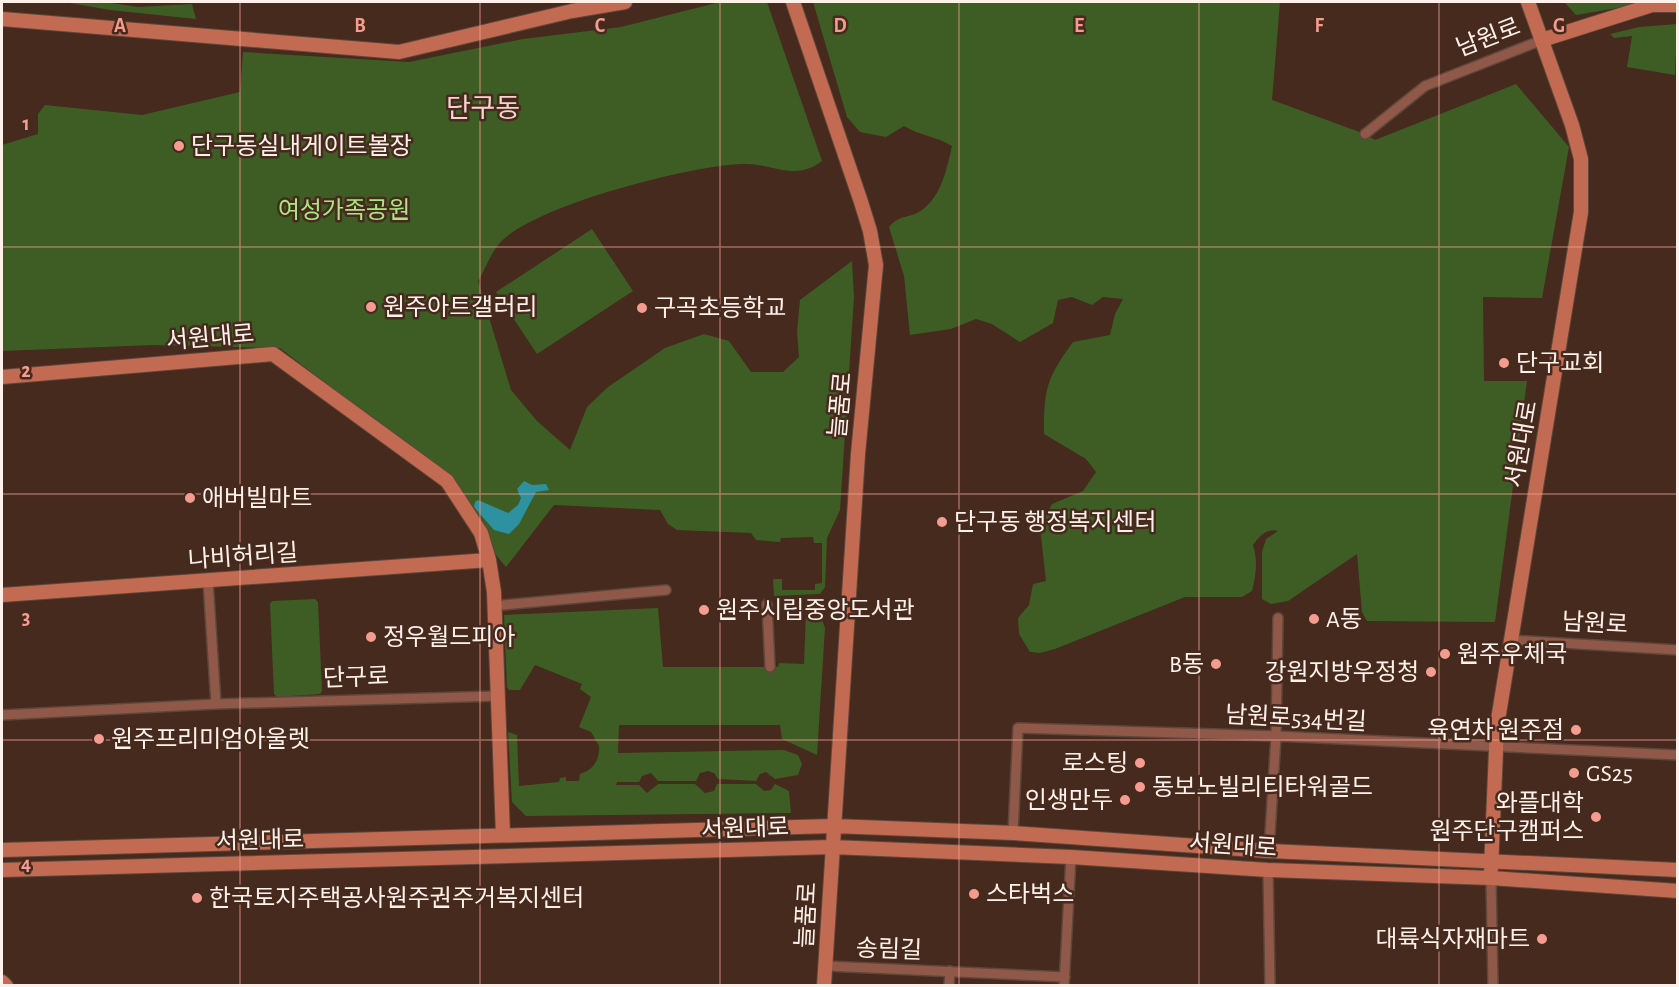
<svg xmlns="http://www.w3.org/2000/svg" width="1679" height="987" font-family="'Alegreya Sans','Noto Sans KR',sans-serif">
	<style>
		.green { fill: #3e5d25 }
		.water { fill: #2e919f }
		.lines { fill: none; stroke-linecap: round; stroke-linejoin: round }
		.street-casing { stroke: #5f463a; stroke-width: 12 }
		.secondary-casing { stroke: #5f463a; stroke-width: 16 }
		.street { stroke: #8f5848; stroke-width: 9 }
		.secondary { stroke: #c36b52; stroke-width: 14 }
		.grid { fill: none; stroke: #f59c91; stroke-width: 1.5; stroke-opacity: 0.55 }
		.poi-dot { fill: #f59c91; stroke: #452a1d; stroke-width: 2 }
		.labels { text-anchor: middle; stroke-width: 5; stroke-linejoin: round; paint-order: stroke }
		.street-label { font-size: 24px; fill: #fff0e9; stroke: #452a1d }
		.poi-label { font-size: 24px; fill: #fff0e9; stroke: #452a1d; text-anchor: start }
		.park-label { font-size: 24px; fill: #abe580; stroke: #452a1d }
		.quarter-label { font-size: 27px; fill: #f6d3cd; stroke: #452a1d }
		.grid-label { font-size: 20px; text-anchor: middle; font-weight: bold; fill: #f59c91; stroke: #452a1d; stroke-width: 5; stroke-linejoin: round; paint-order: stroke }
	</style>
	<rect width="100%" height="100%" fill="#452a1d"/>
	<path class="green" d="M64,2H105L138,7L192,4L196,19L110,10Z
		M720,2H767L822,161C795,182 773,163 743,164C693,165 529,206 498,245C490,255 485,270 478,281L511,390L537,421L570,450L587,407L608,387L665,348L704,334L729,341L751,372H783L799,357L797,332L800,300L852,261L854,297L840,510L827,538L825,587L820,594L774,596L773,579H782V590H815V584L822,583V543H814L813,537L781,538L780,542L756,540L751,533L677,530L668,524L660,510L554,505L506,567L491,549L449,478L280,348L153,345L2,351V145L38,134V114L45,105L142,115L240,92L243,52L409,62L523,39L621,27Z
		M813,2H1280L1272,100L1365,134L1375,140L1516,84L1569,147L1542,298L1483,297L1484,381H1527L1495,622L1367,621L1362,612L1357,554L1288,601L1271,604L1262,599V552L1266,539L1278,531C1267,528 1259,536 1253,545C1258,561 1256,575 1252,591L1242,597H1185L1055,649L1040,653L1030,652L1019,634L1018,618L1029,605L1033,584L1046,581L1040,527L1052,504L1083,491L1096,472L1086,459L1044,434C1044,389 1046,379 1073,342L1110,335L1115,314L1123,299L1103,297L1092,305L1072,297L1058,300L1053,323L1020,342L992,324L976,319L951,329L910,335L904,276L889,227C901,213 910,219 922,210C942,195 947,168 952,146C936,136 920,136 904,126L886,137L860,132L847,117Z
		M1564,2H1653L1576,15Z
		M1677,24L1675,75L1627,67L1632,36L1614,38L1610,34L1639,27Z
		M592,229L633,291L537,354L496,292Z
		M315,599L318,602L322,691L320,694L277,697L274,694L270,604L272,601Z
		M658,608L663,667H778L779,663L804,664L806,613L822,620L825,628L817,755L782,739L780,725H619L618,753L784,750L798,755L802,764L798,775L775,779L766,772L760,774L756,781L718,779L714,773L708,771L700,773L696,781H658L651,773L642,776L639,782H617L616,785H639L647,793L658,784H695L705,793L714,791L717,784H756L764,791L771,790L775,784L789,791L791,813L526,816L512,802L508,732L517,735L519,786L559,782L560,778L566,777V781H579L580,774C593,770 600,760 599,746L591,732L579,727L591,697L580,689L582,684L535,665L520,690H509L507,687L504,615Z"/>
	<path class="water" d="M524,481L532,485L546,484L549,490L536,492L519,524L509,534L494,530L474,507L475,502L478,500L508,513L518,505L521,498L517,489Z"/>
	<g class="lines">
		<defs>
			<path id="street" d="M1365,134L1425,86L1542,40
				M208,581L216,704
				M767,604L770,667
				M503,605L666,590
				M1510,640L1678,650
				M2,715L216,704L498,696
				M1013,833L1018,728L1276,736L1678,755
				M1269,851L1276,736L1278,618
				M1268,870L1270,986
				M1491,878L1493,986
				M826,966L1065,977
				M949,986L950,971
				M1064,986L1071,857"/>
			<path id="secondary" d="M793,2L861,202L870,231L876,265L858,454L824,986
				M2,19L399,52L572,11L625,2
				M1542,40L1652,5H1678
				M2,377L273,354L447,481L481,533L489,560L494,592L503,835
				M2,595L489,560
				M2,850L834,826L1013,833L1269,851L1678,870
				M1491,869L1497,726L1581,212V159L1572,125L1528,2
				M2,870L832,847L1071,857L1268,870L1491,878L1678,891
				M2,982L6,986"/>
		</defs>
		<use href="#street" class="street-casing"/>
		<use href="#secondary" class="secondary-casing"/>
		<use href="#street" class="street"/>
		<use href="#secondary" class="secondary"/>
	</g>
	<path class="grid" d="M240,2V986M480,2V986M720,2V986M959,2V986M1199,2V986M1439,2V986M2,247H1678M2,494H1678M2,740H1678"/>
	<g class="poi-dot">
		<circle cx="179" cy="146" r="6"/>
		<circle cx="371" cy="307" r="6"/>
		<circle cx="642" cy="308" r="6"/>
		<circle cx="1504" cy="363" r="6"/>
		<circle cx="190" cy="498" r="6"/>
		<circle cx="942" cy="522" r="6"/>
		<circle cx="704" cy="610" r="6"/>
		<circle cx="1314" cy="619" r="6"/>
		<circle cx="371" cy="637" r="6"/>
		<circle cx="1445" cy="654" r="6"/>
		<circle cx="1216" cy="664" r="6"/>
		<circle cx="1431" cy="672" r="6"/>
		<circle cx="1576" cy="730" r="6"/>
		<circle cx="99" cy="739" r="6"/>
		<circle cx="1140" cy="763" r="6"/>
		<circle cx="1574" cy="773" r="6"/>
		<circle cx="1140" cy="787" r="6"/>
		<circle cx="1125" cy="800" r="6"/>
		<circle cx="1596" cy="817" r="6"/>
		<circle cx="974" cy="894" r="6"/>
		<circle cx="197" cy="898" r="6"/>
		<circle cx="1542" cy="939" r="6"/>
	</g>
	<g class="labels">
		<g class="street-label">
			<text transform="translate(1488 37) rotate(-21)" y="8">남원로</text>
			<text transform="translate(210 337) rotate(-5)" y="8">서원대로</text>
			<text transform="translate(840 405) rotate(-85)" y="8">늘품로</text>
			<text transform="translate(1521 444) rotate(-80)" y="8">서원대로</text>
			<text transform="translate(243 556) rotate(-4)" y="8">나비허리길</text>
			<text transform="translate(1595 623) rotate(3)" y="8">남원로</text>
			<text transform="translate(356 677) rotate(-2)" y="8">단구로</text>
			<text transform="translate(1296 718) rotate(3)" y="8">남원로534번길</text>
			<text transform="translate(745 828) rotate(-2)" y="8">서원대로</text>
			<text transform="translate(260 840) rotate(-1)" y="8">서원대로</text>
			<text transform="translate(1233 845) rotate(4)" y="8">서원대로</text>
			<text transform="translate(806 915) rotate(-87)" y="8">늘품로</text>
			<text transform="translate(889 949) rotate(2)" y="8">송림길</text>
		</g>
		<g class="poi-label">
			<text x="191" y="154">단구동실내게이트볼장</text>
			<text x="383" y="315">원주아트갤러리</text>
			<text x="654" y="316">구곡초등학교</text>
			<text x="1516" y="371">단구교회</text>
			<text x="202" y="506">애버빌마트</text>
			<text x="954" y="530">단구동 행정복지센터</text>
			<text x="716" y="618">원주시립중앙도서관</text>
			<text x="1326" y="627">A동</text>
			<text x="383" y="645">정우월드피아</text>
			<text x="1457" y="662">원주우체국</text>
			<text x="1204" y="672" text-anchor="end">B동</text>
			<text x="1419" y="680" text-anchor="end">강원지방우정청</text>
			<text x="1564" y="738" text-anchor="end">육연차 원주점</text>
			<text x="111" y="747">원주프리미엄아울렛</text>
			<text x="1128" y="771" text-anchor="end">로스팅</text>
			<text x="1586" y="781">GS25</text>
			<text x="1152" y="795">동보노빌리티타워골드</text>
			<text x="1113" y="808" text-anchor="end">인생만두</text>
			<text x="1584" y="811" text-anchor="end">와플대학<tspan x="1584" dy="28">원주단구캠퍼스</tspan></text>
			<text x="986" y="902">스타벅스</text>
			<text x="209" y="906">한국토지주택공사원주권주거복지센터</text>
			<text x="1530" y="947" text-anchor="end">대륙식자재마트</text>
		</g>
		<g class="park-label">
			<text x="344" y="218">여성가족공원</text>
		</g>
		<g class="quarter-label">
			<text x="483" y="117">단구동</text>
		</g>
	</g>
	<g class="grid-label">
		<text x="120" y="32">A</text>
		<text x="360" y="32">B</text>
		<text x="600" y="32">C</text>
		<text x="840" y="32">D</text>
		<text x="1079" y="32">E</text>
		<text x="1319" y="32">F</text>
		<text x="1559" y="32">G</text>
		<text x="26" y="130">1</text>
		<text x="26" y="377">2</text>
		<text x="26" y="624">3</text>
		<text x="26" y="870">4</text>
	</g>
	<rect width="1679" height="987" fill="none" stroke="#fff0e9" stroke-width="6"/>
</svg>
